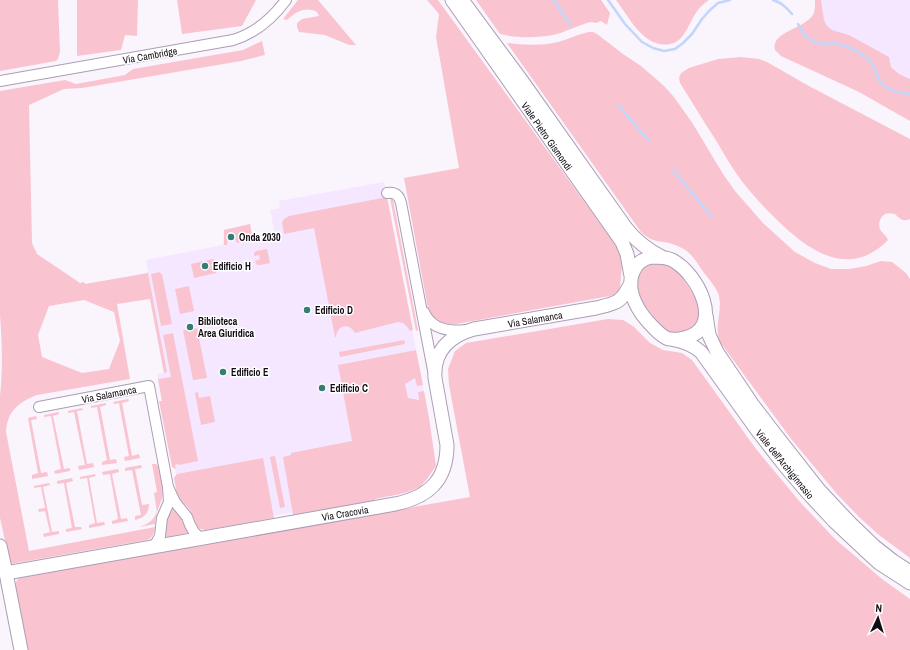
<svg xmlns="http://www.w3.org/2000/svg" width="910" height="650" font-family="'Archivo Narrow',sans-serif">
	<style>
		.built { fill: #f5e7ff }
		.green { fill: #f9c4d0; fill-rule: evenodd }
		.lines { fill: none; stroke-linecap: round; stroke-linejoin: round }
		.stream { stroke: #c1d6fb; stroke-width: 2.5 }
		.minor-casing { stroke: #ab9eb4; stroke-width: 12 }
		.tertiary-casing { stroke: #ab9eb4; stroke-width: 15 }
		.minor { stroke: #fff; stroke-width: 10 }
		.tertiary { stroke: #fff; stroke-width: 13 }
		.poi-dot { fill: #367d74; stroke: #fff; stroke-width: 1.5 }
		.labels { text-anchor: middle; stroke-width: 3; stroke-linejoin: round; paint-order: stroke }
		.street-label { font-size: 10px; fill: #100b13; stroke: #fff }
		.poi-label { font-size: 10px; font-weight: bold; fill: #100b13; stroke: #fff; text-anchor: start }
	</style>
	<rect width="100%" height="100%" fill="#faf4fd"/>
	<path class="built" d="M821,0H910V79L899,74L891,67L849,35L832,30L827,26L824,20Z
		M384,182L429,418L436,466L427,479L420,487L410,491L400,494L221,525L179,489L157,374L164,373L145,273L148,272L146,260L223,245L224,230L250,224L253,240L275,235L270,210L280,208L279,201Z"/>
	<path class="green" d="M0,0H58L60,52L58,59L56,61L0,71Z
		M77,0H138L137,36L125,35L121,50L77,56Z
		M177,0H256L242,26L182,34Z
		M298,0H318L356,45H349L325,35L299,32L297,27V23L302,19L319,16L317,12C305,6 296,12 287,20L283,19Z
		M427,0H438L615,244L622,259V264L620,289L618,293L615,295L451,325C440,325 437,321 429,314L404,178L459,168L436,37L439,14Z
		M476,0H601L610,13L607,25L601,21L596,23L591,22C578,25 566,32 553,35C537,38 515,38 500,34Z
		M616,0H709C693,11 694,19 684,34C681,39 676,43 670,44C644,49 629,17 616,0Z
		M815,0H821L824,20L827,26L832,30L849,35L889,57L891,67L899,74L910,79V121L859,92L781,56L775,50C770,31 807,29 814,13C815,9 815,4 815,0Z
		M589,32H593L597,34L623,54L641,66L663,85L674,97L693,124L723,174L735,191L763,223L795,252L815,263L831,269H849L866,266L881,261L892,262L906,273L910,279V558L879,535L859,517L837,494L792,440L720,342C713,325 724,310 718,293C715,286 709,279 704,273C699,266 695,258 689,253C685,249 680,247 675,245C661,239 655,245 641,232L507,43C524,45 542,46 558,42C569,39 578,34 589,32Z
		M262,41L265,55L241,61L82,88L64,89L29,105L32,243L37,254L80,283L84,282L85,284L148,273L167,372L164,373L150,299L117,304L130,379L37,395C19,402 7,411 6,432L29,551L155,527C154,533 153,538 147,540L10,564L0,518V396C3,369 2,342 0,315V91L65,80L76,84L125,75L133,69L243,50ZM84,300L114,312L120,341L109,369L82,373L42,357L38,335L49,306Z
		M741,57L759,59L767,62L807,85L910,139V219C903,222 900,219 895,214C892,213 888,213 885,214C880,217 878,224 880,229C882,233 886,235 888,240C848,281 806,249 774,217C760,203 747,189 736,173C729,163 723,152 717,142C704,122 692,102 680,83L679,78L681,73L689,68L718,59Z
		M387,197L413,330L410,331C407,326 404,322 398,322L355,333C349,322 337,325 336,337H335L314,228L284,234L282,222L284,219L289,216Z
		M390,198L393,200L418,330L416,331Z
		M250,224L253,240L237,243L232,232L228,233L227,245H224V230Z
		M267,249L270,263L260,265H257L255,261L260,259L259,255L254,256V253L256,251Z
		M213,259L215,261L216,263L211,264L212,268H217V272L216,273L194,278L191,264Z
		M663,263L672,267L680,274L696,298L700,308L699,315L696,323L692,328L679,334L671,333L663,329L640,299L636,284L639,273L645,267L653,264Z
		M160,272L161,274H162L172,324L161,326L151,274Z
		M189,286L194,311L180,314L175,289Z
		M608,319L623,320L633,326L650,343L663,350L682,353L692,360L756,449L800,502L835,539L882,579L910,599V650H28L15,585L17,580L21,576L470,497L449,385L448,369L455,351L466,343Z
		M197,328L207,378L193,380L183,330Z
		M173,333L198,461L179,465L178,464L175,465L176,469L172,467L159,401H162L158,379L171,377L163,335Z
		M404,340L405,344L340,357L339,352Z
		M416,350L423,385L417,386L415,378L405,384L408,398L419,400L418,392L424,391L429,418L436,466L427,479L420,487L410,491L400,494L375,499V501L293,515L283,457L291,455V453L352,441L338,365Z
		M198,392L199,398L210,396L215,422L201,425L195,393Z
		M128,399L129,401L122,403L132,456L139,454L140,458L125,461L124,457L129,456L119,403L114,404L113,402Z
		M106,403V405L100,407L110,460L116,459L117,463L102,465V462L107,460L97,407L91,408V406Z
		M82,408L83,410L77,411L87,464L93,463L94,467L79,470L78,466L85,465L74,412L68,413V411Z
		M59,412V414L53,416L64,469L70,468V471L55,474L54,471L61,469L51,416L44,417V415Z
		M36,416L37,419L31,420L41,473L47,472L48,476L32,479V475L38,473L28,418Z
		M275,456L285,507L280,508L270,457Z
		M263,458L274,518L206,530L200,529L198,528L190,510L180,499L177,494L174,478L177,474Z
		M152,464H156L160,467L164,489H162C164,499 159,504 157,513C156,516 155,520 155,524L139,527C148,524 153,521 157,512L154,493L157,492Z
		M141,465L142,468L135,469L142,505L149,504C149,513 144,518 135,520V516L141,515L132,470L125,471V468Z
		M118,469L119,472L112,474L121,519L127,518L128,521L112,524V521L118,519L110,474L103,475L102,472Z
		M95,474L96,476L89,478L97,523L104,522L105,525L89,528V525L95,523L87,478L80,479V477Z
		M72,478L73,481L66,483L75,527H81L82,529L66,532V529L72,528L64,483L57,484V481Z
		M49,483L50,485L43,487L52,532L59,531V534L44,537L43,534L50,532L45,511L39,512L38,509L45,508L41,487L34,488V486Z
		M173,509C183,512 184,521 188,530L187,533L167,537C162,529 166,519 169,511Z"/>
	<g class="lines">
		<path class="stream" d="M554,0L570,24
			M608,0L625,24L642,42L653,48L664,51L675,49L683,43L692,34L702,19L709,11L718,3L730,0
			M773,0C781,2 786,7 792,14
			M798,24L805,36L813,41L823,44L834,43L846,46L857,51L869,60L876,70L878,79L884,86L896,92L910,94
			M618,105L649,141
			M673,170L712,217"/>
		<defs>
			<path id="minor" d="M0,81L233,40C256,33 272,19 286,0
				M387,193C395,192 399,195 401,203L433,370
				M424,312C431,329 449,332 466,330
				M39,407L149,386L168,487
				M152,547L155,545L160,536L162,518L169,502L168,487L175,502L187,517L190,525L194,532L198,536L206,538"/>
			<path id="tertiary" d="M452,0L622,242L627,254L631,276
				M462,0L522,81L626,228C636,241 648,250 662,257
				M652,257C659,257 666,257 672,260C698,273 726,329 684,338C679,339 674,340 669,339C662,337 657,331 652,326C639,313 625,291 633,272C637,263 642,259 652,257Z
				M706,315L709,335L717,352L752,404L775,434L819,490L850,523L874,546L893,561L910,572
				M671,339C683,341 692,344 701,352L757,430L785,466L807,492L834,521L867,552L879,563L910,583
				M0,546L6,573L21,650
				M6,573L395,504C429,497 447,480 447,445L435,378C433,351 449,336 474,329L596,308C617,303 621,303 631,283"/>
		</defs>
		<use href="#minor" class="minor-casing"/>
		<use href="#tertiary" class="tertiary-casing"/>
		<use href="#minor" class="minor"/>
		<use href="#tertiary" class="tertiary"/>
	</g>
	<g class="poi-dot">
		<circle cx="231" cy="237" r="4"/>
		<circle cx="205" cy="266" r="4"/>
		<circle cx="307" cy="310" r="4"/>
		<circle cx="190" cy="327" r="4"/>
		<circle cx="223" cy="372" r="4"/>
		<circle cx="322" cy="388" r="4"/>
	</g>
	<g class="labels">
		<g class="street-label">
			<text transform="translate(150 55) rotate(-10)" y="4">Via Cambridge</text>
			<text transform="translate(547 136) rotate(55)" y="4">Viale Pietro Gismondi</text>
			<text transform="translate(535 319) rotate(-10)" y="4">Via Salamanca</text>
			<text transform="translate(109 394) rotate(-11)" y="4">Via Salamanca</text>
			<text transform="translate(785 464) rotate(51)" y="4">Viale dell'Archiginnasio</text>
			<text transform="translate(345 513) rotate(-10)" y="4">Via Cracovia</text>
		</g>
		<g class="poi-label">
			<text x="239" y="241">Onda 2030</text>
			<text x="213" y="270">Edificio H</text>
			<text x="315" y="314">Edificio D</text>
			<text x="198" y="325">Biblioteca<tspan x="198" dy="12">Area Giuridica</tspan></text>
			<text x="231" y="376">Edificio E</text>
			<text x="330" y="392">Edificio C</text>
		</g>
	</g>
	<g transform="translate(878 618) rotate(4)" stroke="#ffffff" stroke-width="3" paint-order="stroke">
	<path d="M0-3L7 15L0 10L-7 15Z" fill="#100b13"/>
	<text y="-6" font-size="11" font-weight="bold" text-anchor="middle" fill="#100b13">N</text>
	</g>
</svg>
